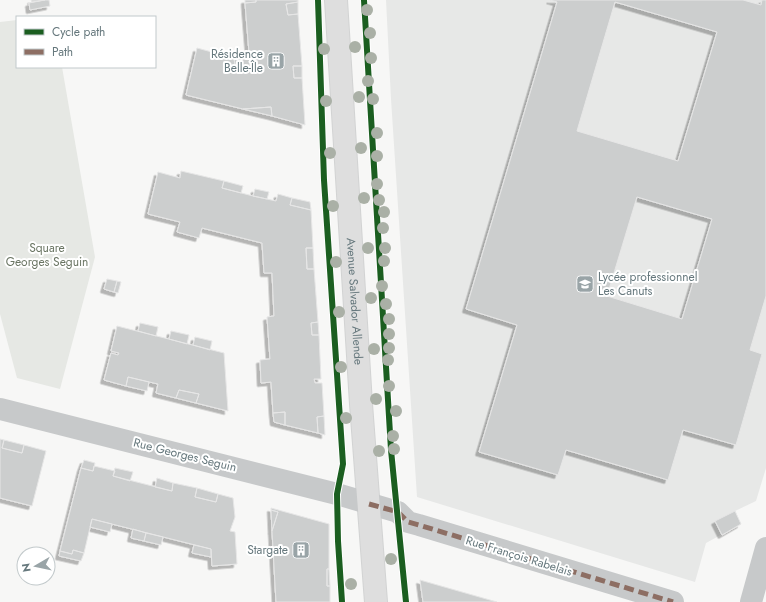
<svg xmlns="http://www.w3.org/2000/svg" width="766" height="602" font-family="Jost,sans-serif">
	<style>
		.built { fill: #e7e8e7 }
		.green { fill: #e6e8e4 }
		.building { fill: #cccece; stroke: #e6e6e6; fill-rule: evenodd; filter: url(#shadow) }
		.lines { fill: none; stroke-linecap: round; stroke-linejoin: round }
		.major-casing { stroke: #d2d3d3; stroke-width: 24 }
		.minor { stroke: #c7c9ca; stroke-width: 22 }
		.major { stroke: #dedede; stroke-width: 22 }
		.quiet { stroke: #8d6e63; stroke-width: 5; stroke-dasharray: 10 5; stroke-linecap: butt }
		.cycleway-casing { stroke: #fff; stroke-width: 8 }
		.cycleway { stroke: #1b5e20; stroke-width: 6 }
		.tree { fill: #aab0a6 }
		.labels { text-anchor: middle; stroke-width: 4; stroke-linejoin: round; paint-order: stroke }
		.poi-label { font-size: 12px; fill: #66787d; stroke: #fff; text-anchor: end }
		.park-label { font-size: 12px; fill: #6b7664; stroke: #fff }
		.street-label { font-size: 12px; fill: #66787d; stroke: #fff }
	</style>
	<defs>
		<filter id="shadow"><feDropShadow dx="-3.5" dy="3.5" stdDeviation="0" flood-color="#0004"/></filter>
	</defs>
	<rect width="100%" height="100%" fill="#f7f7f6"/>
	<path class="built" d="M386,0H766V468L756,501L735,511L741,524L706,543L695,582L417,497L391,99Z"/>
	<path class="green" d="M17,20V67H62L95,257L60,389L17,378L0,314V22Z"/>
	<path class="building" d="M31,0H45L32,2Z
		M45,0H49L50,6L30,10L29,3Z
		M245,0H256V2L245,3Z
		M256,0H298V2L286,4L288,15L298,14L302,66H293L294,78H302L305,125L272,116L271,107L243,109L186,95L197,48L234,58L235,66L250,65L245,3L256,2Z
		M550,0H743L761,5L762,0H766V296L750,350L762,354L736,445L683,430L668,480L566,450L558,475L479,452L517,325L466,309L557,2ZM615,2L717,32L678,161L577,131ZM637,197L712,219L682,319L607,296Z
		M298,2V14L288,15L286,4Z
		M250,57V65L235,66L234,58Z
		M293,66H302V78H294Z
		M271,107L272,116L243,109Z
		M181,171L224,181L222,188L253,196L276,201L278,194L292,198L290,205L311,210L313,248H306L307,269H314L318,322L311,323L312,335H319L321,379H314L315,383H322L324,416L317,417L318,433L285,425V412L273,413L271,382L261,383L260,360L270,359L267,317L274,316L272,273H264L262,243L202,228L199,238L177,232L180,222L148,214L158,172L180,178Z
		M224,181L243,186L241,193L222,188Z
		M255,189L269,192L267,199L253,196Z
		M292,198L310,202L311,210L290,205Z
		M306,248H313L314,269H307Z
		M107,279L117,281L114,292L104,289Z
		M117,281L121,282L118,293L114,292Z
		M318,322L319,335H312L311,323Z
		M140,323L158,327L156,336L138,331Z
		M117,326L224,353L228,411L196,403L199,394L179,390L176,398L156,393L158,384L128,377L126,386L104,380L111,353L118,355L119,353L111,351Z
		M171,331L189,335L187,344L169,339Z
		M195,337L212,341L210,350L193,345Z
		M128,377L149,382L147,391L126,386Z
		M179,390L199,394L196,403L176,398Z
		M285,412V425L274,422L273,413Z
		M324,416L325,435L318,433L317,417Z
		M0,439L4,440L2,448L22,453L24,445L46,451L32,506L0,498Z
		M4,440L24,445L22,453L2,448Z
		M84,460L95,463L93,471L81,468Z
		M94,466L115,471L113,476L172,491L173,483L197,488L195,497L216,502L218,494L233,498L235,517L230,531L235,532L237,564L212,566L211,549L92,519L84,553L73,550L72,554L60,551L81,468L93,471Z
		M115,468L133,472L130,481L113,476Z
		M157,478L173,483L172,491L155,487Z
		M197,488L218,494L216,502L195,497Z
		M271,508L329,524V569H327V586H330V602H276L272,531L278,512L271,510Z
		M271,510L278,512L272,531Z
		M735,511L741,524L722,535L715,521Z
		M92,519L112,524L110,532L90,527Z
		M133,529L146,533L144,541L131,538Z
		M146,533L163,537L161,545L144,541Z
		M194,545L211,549V557L192,553Z
		M73,550L84,553L81,561L59,556L60,551L72,554Z
		M327,569H329L330,586H327Z
		M420,580L497,602H423Z"/>
	<g class="lines">
		<defs>
			<g id="major">
				<path id="s1" d="M336,0L361,404L376,602"/>
			</g>
		</defs>
		<use href="#major" class="major-casing"/>
		<path class="minor" d="M0,409L337,494L398,512L408,522L419,525L673,602
			M751,602L766,548"/>
		<use href="#major" class="major"/>
		<path class="quiet" d="M369,504L398,512L408,522L419,525L673,602"/>
		<defs>
			<path id="cycleway" d="M318,0L324,180L343,464L337,494L338,541L342,602
				M364,0L391,450L406,602"/>
		</defs>
		<use href="#cycleway" class="cycleway-casing"/>
		<use href="#cycleway" class="cycleway"/>
	</g>
	<g class="tree">
		<circle cx="367" cy="10" r="6"/>
		<circle cx="370" cy="33" r="6"/>
		<circle cx="355" cy="47" r="6"/>
		<circle cx="324" cy="49" r="6"/>
		<circle cx="371" cy="58" r="6"/>
		<circle cx="368" cy="81" r="6"/>
		<circle cx="359" cy="97" r="6"/>
		<circle cx="373" cy="99" r="6"/>
		<circle cx="326" cy="101" r="6"/>
		<circle cx="377" cy="133" r="6"/>
		<circle cx="361" cy="148" r="6"/>
		<circle cx="330" cy="153" r="6"/>
		<circle cx="377" cy="156" r="6"/>
		<circle cx="377" cy="184" r="6"/>
		<circle cx="364" cy="198" r="6"/>
		<circle cx="379" cy="200" r="6"/>
		<circle cx="333" cy="206" r="6"/>
		<circle cx="384" cy="212" r="6"/>
		<circle cx="383" cy="228" r="6"/>
		<circle cx="368" cy="248" r="6"/>
		<circle cx="385" cy="248" r="6"/>
		<circle cx="384" cy="261" r="6"/>
		<circle cx="336" cy="262" r="6"/>
		<circle cx="382" cy="286" r="6"/>
		<circle cx="371" cy="298" r="6"/>
		<circle cx="386" cy="304" r="6"/>
		<circle cx="339" cy="312" r="6"/>
		<circle cx="389" cy="319" r="6"/>
		<circle cx="389" cy="334" r="6"/>
		<circle cx="389" cy="348" r="6"/>
		<circle cx="374" cy="349" r="6"/>
		<circle cx="388" cy="360" r="6"/>
		<circle cx="341" cy="367" r="6"/>
		<circle cx="389" cy="386" r="6"/>
		<circle cx="376" cy="399" r="6"/>
		<circle cx="396" cy="411" r="6"/>
		<circle cx="346" cy="418" r="6"/>
		<circle cx="393" cy="436" r="6"/>
		<circle cx="394" cy="449" r="6"/>
		<circle cx="379" cy="451" r="6"/>
		<circle cx="391" cy="559" r="6"/>
		<circle cx="351" cy="584" r="6"/>
	</g>
	<defs>
		<symbol id="building-square" viewBox="-11 -11 22 22"><rect x="-9" y="-9" width="18" height="18" rx="4" fill="#99a4a7" stroke="#fff"/><path d="M-4-6H4V6H1V3H-1V6H-4ZM-2.5-4.3h1.7v1.8h-1.7ZM.8-4.3h1.7v1.8H.8ZM-2.5-1h1.7V.8h-1.7ZM.8-1h1.7V.8H.8Z" fill="#fff"/></symbol>
		<symbol id="school-square" viewBox="-11 -11 22 22"><rect x="-9" y="-9" width="18" height="18" rx="4" fill="#99a4a7" stroke="#fff"/><path d="M0-5L7-2L0 1L-7-2ZM-4 1L0 2.5L4 1V4Q0 6-4 4Z" fill="#fff"/></symbol>
	</defs>
	<g fill-rule="evenodd">
		<use href="#building-square" x="266" y="51" width="20" height="20"/>
		<use href="#school-square" x="575" y="274" width="20" height="20"/>
		<use href="#building-square" x="291" y="540" width="20" height="20"/>
	</g>
	<g class="labels">
		<g class="poi-label">
			<text x="263" y="58">Résidence<tspan x="263" dy="14">Belle-Île</tspan></text>
			<text x="598" y="281" text-anchor="start">Lycée professionnel<tspan x="598" dy="14">Les Canuts</tspan></text>
			<text x="288" y="554">Stargate</text>
		</g>
		<g class="park-label">
			<text x="47" y="252">Square<tspan x="47" dy="14">Georges Seguin</tspan></text>
		</g>
		<g class="street-label">
			<text dy="4" stroke="none"><textPath href="#s1" startOffset="302">Avenue Salvador Allende</textPath></text>
			<text transform="translate(185 455) rotate(14)" y="4">Rue Georges Seguin</text>
			<text transform="translate(519 556) rotate(17)" y="4">Rue François Rabelais</text>
		</g>
	</g>
	<rect x="16" y="16" width="140" height="52" fill="#ffffff" stroke="#c2c9cb"/>
	<rect x="24" y="29" width="20" height="6" fill="#1b5e20" stroke="#c2c9cb"/>
	<text x="52" y="36" font-size="12" fill="#66787d">Cycle path</text>
	<rect x="24" y="49" width="20" height="6" fill="#8d6e63" stroke="#c2c9cb"/>
	<text x="52" y="56" font-size="12" fill="#66787d">Path</text>
	<g transform="translate(36 566) rotate(261)"><circle r="19" fill="#ffffff" stroke="#c2c9cb"/>
	<path d="M0-3L7 15L0 10L-7 15Z" fill="#99a4a7"/>
	<text y="-6" font-size="11" font-weight="bold" text-anchor="middle" fill="#66787d">N</text>
	</g>
</svg>
